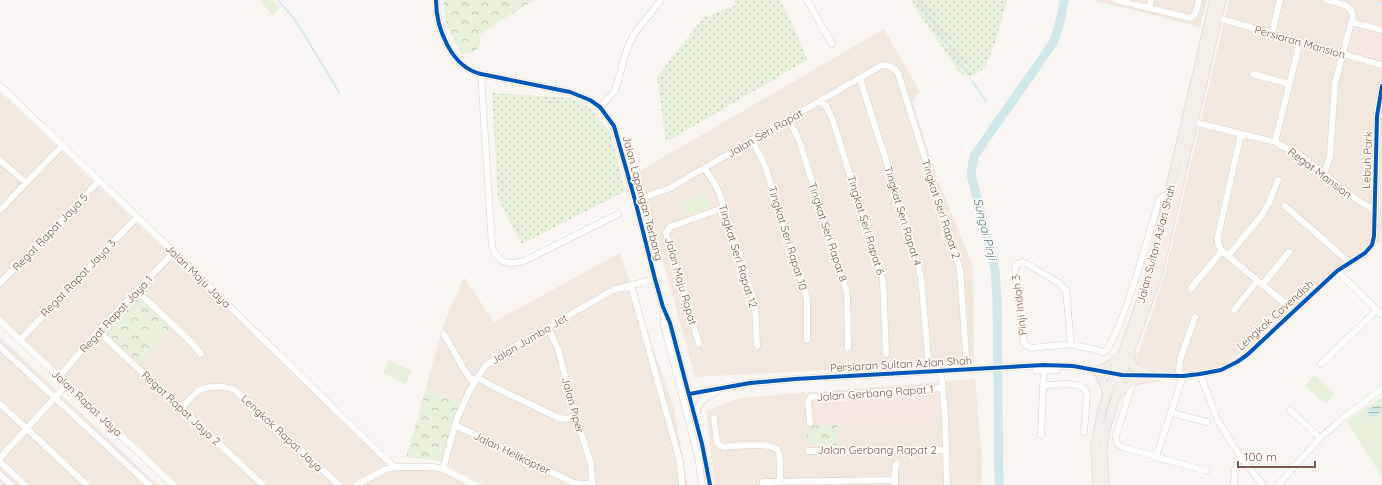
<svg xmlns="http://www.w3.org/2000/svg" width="1382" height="485" font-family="Quicksand,sans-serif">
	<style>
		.residential { fill: #f2e8de }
		.commercial { fill: #f6e8e1 }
		.grass { fill: url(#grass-dots) }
		.park { fill: url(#park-crowns) }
		.garden { fill: #e7f0db }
		.water { fill: url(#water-rules) }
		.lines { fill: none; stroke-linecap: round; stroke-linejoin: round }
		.stream { stroke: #d0e8ea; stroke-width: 1.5 }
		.river { stroke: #d0e8ea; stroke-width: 9 }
		.minor-casing { stroke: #d7d1cb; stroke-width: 7 }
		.major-casing { stroke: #dad1cc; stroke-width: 9 }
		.minor { stroke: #fefefd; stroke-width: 6 }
		.major { stroke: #f3eee8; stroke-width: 8 }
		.cycleway-casing { stroke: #fffaf3; stroke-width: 6 }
		.cycleway { stroke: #0057b8; stroke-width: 4 }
		.labels { text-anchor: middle; stroke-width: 3.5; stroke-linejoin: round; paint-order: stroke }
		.street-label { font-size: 11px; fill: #7a5c4d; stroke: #fffaf3 }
		.water-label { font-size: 12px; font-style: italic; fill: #437c86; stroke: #fffaf3 }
	</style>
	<defs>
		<pattern id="grass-dots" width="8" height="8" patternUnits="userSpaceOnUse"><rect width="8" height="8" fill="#e7f0db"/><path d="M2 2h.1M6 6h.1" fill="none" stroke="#c0c6b4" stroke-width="1.8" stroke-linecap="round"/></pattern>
		<pattern id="park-crowns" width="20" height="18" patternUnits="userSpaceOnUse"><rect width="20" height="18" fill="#e7f0db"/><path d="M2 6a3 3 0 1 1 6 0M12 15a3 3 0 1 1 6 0" fill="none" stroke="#c0c6b4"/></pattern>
		<pattern id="water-rules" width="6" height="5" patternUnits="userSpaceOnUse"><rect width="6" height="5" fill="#d0e8ea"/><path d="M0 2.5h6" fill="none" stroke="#aebfc0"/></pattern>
	</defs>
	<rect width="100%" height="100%" fill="#f9f5f0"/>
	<path class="residential" d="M1091,0H1207L1200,27Z
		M1229,0H1382V241L1339,265L1249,347L1222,366L1168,373L1135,363L1165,274Z
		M884,29L920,92L916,95L913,103L935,172L973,267L974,362L695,377L638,172Z
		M0,92L390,465L441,472L467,485H179L0,316Z
		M620,253L673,405L688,485H485L436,460L407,457L443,326L464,277L494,322Z
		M0,337L158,485H3L0,482Z
		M975,379L982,458L981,485H715L706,411L740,398Z"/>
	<path class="commercial" d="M1355,20L1382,27V63L1346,52Z
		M946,390L945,419L810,423L809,396Z"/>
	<path class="grass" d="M734,0H780L789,17L807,60L666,142L657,77L703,18L736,5Z
		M910,0H1007C1002,16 994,53 985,66C979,75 969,78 960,73Z
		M492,93L571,98L590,108L610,133L625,191L522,244L498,199Z"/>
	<path class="park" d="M444,0H535L503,19L479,35L481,45L473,52L462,54C451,35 443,22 444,0Z
		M138,296L172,327L140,363L108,334V328Z
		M426,390L461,402L440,461L406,457Z
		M837,425V447L820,448V443H807L806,432L811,431V426Z"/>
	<path class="garden" d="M260,0H273L280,8L272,15Z
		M705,193L709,207L685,215L681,201Z
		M155,321L166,330L151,348L140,339Z
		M389,360L412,371L405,384L383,373Z
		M1314,375L1335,393L1326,404L1305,386Z
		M1382,397V477L1347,421Z"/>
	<path class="water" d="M1376,405L1381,407V412L1372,417L1369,416L1368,410Z"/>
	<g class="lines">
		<path class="stream" d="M278,0L296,21L339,92
			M918,0L968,74
			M1379,0L1382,7
			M972,81L986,101"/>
		<path class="river" d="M999,485L997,298L995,269L971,174L974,156L1053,43C1059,29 1062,15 1064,0"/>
		<defs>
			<path id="minor" d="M436,0C436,28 451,67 481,74L570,92L590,100L600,107L614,126L635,200L655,279L663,307L670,323L684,376L702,444L710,485
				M807,0L832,44
				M1116,0L1190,18C1197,15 1197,7 1199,0
				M1149,8L1151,0
				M1218,18L1382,65
				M1351,22L1382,30
				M1272,33L1280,0
				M481,74L492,246C498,264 510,266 526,260L618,214
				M1253,74L1289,84
				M860,79L909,232L921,277L928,357
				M0,86L174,252L394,467
				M821,101L827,108L832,118L883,281L886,354
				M600,107L615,91L627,49L634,34L661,0
				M788,120L794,130L800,143L844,283L847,294L848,348
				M1194,122L1275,142L1300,155L1356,199L1374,210
				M1241,134L1218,236V244L1222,251L1294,311
				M752,140L765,166L805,291L807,300V340
				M1275,142L1300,41
				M0,160L25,182
				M705,169L714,183L719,192L753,297L755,307L757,346
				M1324,174L1330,156L1335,83L1353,16C1352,4 1336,3 1326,0
				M635,200L668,189L882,65C890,65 893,67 898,73L960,269L966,355
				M1285,206L1349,262
				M0,210L62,146
				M1228,256L1262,215L1269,203L1278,180
				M1337,271L1382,315
				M0,283L40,243L99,181
				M631,285L680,462L682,485
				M1262,285L1289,252
				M1191,288L1222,251
				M137,291L189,340L201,354
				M1234,310L1257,281
				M664,311V325L698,456L702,485
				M0,321L173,485
				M548,327L558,349L576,417L591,464L592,485
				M98,331L263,485
				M444,334L465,371L469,377L475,381
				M20,340L137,217
				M699,344L666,233L670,227L723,208
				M1071,344L1066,291L1059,283L1029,265L1023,262L1017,264L1015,268L1024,343L1027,346L1031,348L1071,344L1104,352C1119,343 1152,224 1159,200L1163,196L1169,194
				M0,347L149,485
				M1321,364L1377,310
				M1036,370H1057
				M941,371L945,416L947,485
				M1200,374L1218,421L1240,456L1263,485
				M59,377L98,331L174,252
				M477,377L490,385L557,417L564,419L576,417
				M1133,381L1116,436C1116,442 1117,445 1122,447L1206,471
				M1043,385C1052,385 1076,382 1082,387C1085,389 1086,391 1087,395L1084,432
				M689,394L750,383L795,379L1044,365L1073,366L1122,375L1183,376L1200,374L1221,370L1237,362L1247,355L1337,271L1365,253L1372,245L1374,236L1377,116L1382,86
				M0,404L87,485
				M181,408C187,403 193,394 200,390C211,385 224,386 235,390L339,485
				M1290,410L1320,438
				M1172,413L1207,422
				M695,417C699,402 703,398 716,392
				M714,418L717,442L719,445L724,447C735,446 772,441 778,451C781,456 780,475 780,482
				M810,423L808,401L811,397L942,388
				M455,425L574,483L581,484L593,483
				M1041,435L1044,367
				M808,451L946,450
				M1156,457L1183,376L1179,371L1180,360L1195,317
				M0,458L67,384
				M0,462L25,485
				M443,469L457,418L470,390L485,366L505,352L613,290L655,279
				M0,475L11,485
				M356,485L386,469L394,467H433L443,469L475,485
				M762,485L763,482H766L895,480
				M895,485V467L897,464
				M1234,485L1235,470L1240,456
				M1278,485L1320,438L1343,418L1382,389"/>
			<path id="major" d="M1132,354L1131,360L1133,367L1156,376
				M1099,370L1111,364L1120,357
				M1099,374L1105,387L1107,395
				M1118,395C1130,380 1138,379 1157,377
				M1097,485L1095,445L1103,406L1137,312L1151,269L1214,0
				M1105,485L1103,449L1105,433L1122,375L1159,272L1222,0"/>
		</defs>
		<use href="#minor" class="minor-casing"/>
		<use href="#major" class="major-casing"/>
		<use href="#minor" class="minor"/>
		<use href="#major" class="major"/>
		<defs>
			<path id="cycleway" d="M436,0C436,28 451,67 481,74L570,92L590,100L600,107L614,126L635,200L655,279L663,307L670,323L684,376L702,444L710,485
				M689,394L750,383L795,379L1044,365L1073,366L1122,375L1183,376L1200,374L1221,370L1237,362L1247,355L1337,271L1365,253L1372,245L1374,236L1377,116L1382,86"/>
		</defs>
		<use href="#cycleway" class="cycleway-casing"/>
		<use href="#cycleway" class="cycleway"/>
	</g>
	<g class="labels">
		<g class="street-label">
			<text transform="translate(1300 42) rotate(16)" y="4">Persiaran Mansion</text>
			<text transform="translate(765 133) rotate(-30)" y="4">Jalan Seri Rapat</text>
			<text transform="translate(1367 160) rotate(-88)" y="4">Lebuh Park</text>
			<text transform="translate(1320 173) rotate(37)" y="4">Regat Mansion</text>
			<text transform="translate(643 198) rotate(75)" y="4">Jalan Lapangan Terbang</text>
			<text transform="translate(941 209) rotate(72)" y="4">Tingkat Seri Rapat 2</text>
			<text transform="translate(903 216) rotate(73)" y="4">Tingkat Seri Rapat 4</text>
			<text transform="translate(866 225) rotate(73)" y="4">Tingkat Seri Rapat 6</text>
			<text transform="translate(50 232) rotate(-46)" y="4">Regat Rapat Jaya 5</text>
			<text transform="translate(828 232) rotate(72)" y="4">Tingkat Seri Rapat 8</text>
			<text transform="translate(788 238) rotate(73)" y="4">Tingkat Seri Rapat 10</text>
			<text transform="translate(1156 244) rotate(-75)" y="4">Jalan Sultan Azlan Shah</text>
			<text transform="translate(738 256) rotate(73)" y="4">Tingkat Seri Rapat 12</text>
			<text transform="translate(198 276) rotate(44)" y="4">Jalan Maju Jaya</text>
			<text transform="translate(78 278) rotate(-46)" y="4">Regat Rapat Jaya 3</text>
			<text transform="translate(681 281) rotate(74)" y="4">Jalan Maju Rapat</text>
			<text transform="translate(1019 305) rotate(-97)" y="4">Pinji Indah 3</text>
			<text transform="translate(116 314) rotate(-47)" y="4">Regat Rapat Jaya 1</text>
			<text transform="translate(1275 315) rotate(-42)" y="4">Lengkok Cavendish</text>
			<text transform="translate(529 339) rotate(-31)" y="4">Jalan Jumbo Jet</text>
			<text transform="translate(901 364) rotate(-3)" y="4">Persiaran Sultan Azlan Shah</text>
			<text transform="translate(875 393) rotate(-4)" y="4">Jalan Gerbang Rapat 1</text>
			<text transform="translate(87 403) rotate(43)" y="4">Jalan Rapat Jaya</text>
			<text transform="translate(573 405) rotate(75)" y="4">Jalan Piper</text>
			<text transform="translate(181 408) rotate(43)" y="4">Regat Rapat Jaya 2</text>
			<text transform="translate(282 433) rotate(43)" y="4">Lengkok Rapat Jaya</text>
			<text x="877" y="454">Jalan Gerbang Rapat 2</text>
			<text transform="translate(512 453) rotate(26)" y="4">Jalan Helikopter</text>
		</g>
		<g class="water-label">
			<text transform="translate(985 229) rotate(76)" y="4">Sungai Pinji</text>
		</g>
	</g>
	<path d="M1238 461v6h77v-6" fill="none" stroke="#7a5c4d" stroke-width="2"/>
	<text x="1244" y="461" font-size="12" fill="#7a5c4d" stroke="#fffaf3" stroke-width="3" paint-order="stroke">100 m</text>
</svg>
